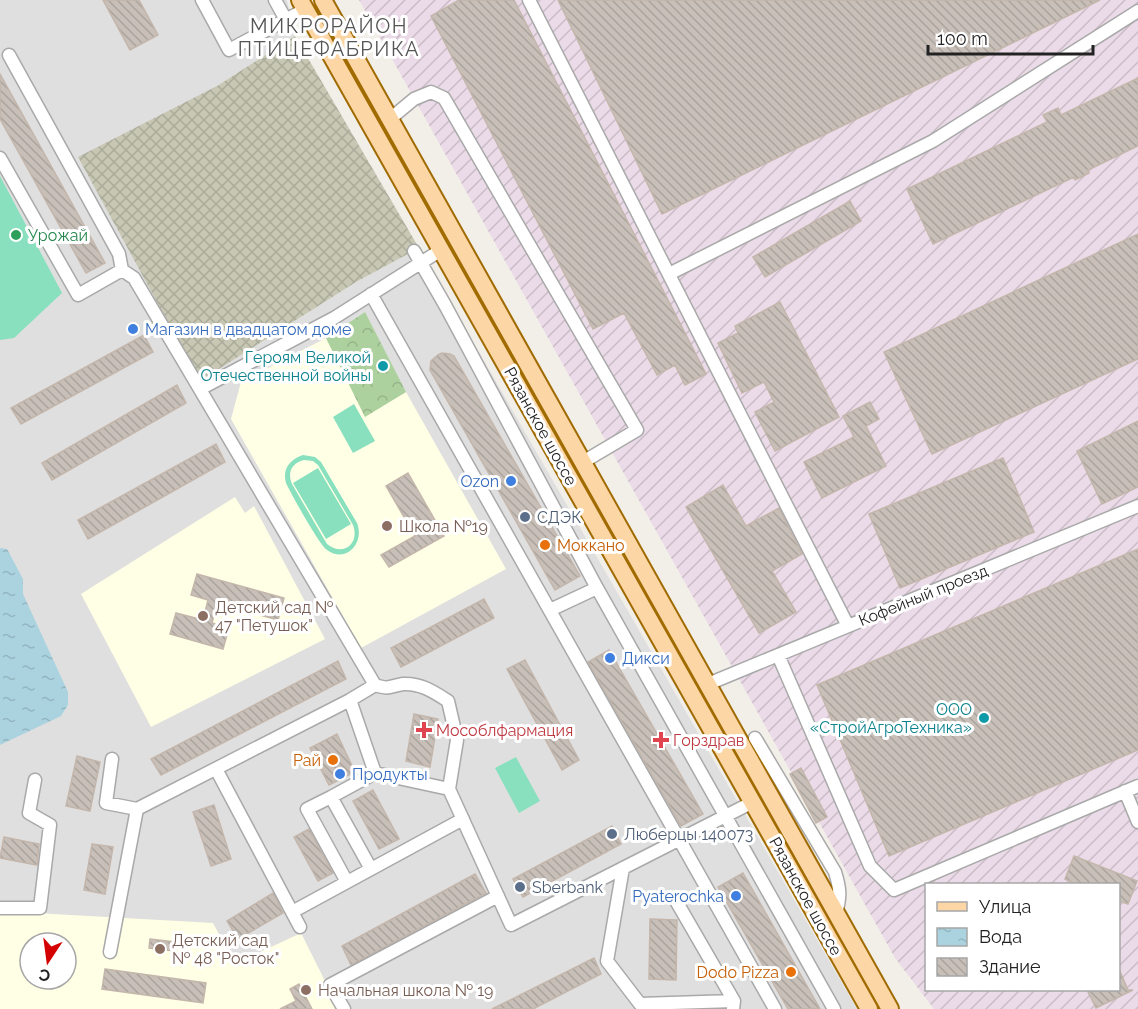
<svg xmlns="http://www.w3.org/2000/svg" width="1138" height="1009" font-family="Raleway,sans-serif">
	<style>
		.residential { fill: #e0dfdf; fill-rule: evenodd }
		.industrial { fill: url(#industrial-furrows); fill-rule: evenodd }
		.education { fill: #ffffe5; fill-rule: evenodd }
		.construction { fill: url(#construction-cross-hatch) }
		.forest { fill: url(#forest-crowns) }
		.pitch { fill: #88e0be; fill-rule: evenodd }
		.water { fill: url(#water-ripples) }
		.building { fill: url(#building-back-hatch); stroke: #c4b6ab; stroke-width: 1.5 }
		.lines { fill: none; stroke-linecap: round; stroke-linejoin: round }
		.minor-casing { stroke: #a9a9a9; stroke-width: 15 }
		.major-casing { stroke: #a06b00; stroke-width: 20 }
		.minor { stroke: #fff; stroke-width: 12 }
		.major { stroke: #fcd6a4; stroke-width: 16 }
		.leisure-dot { fill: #2e9e5b; stroke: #fff; stroke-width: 2 }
		.shop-dot { fill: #3f7fe0; stroke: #fff; stroke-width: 2 }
		.culture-dot { fill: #0f9aa8; stroke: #fff; stroke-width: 2 }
		.service-dot { fill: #5c6f8a; stroke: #fff; stroke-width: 2 }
		.education-dot { fill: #8d6e63; stroke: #fff; stroke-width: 2 }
		.food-dot { fill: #e8710a; stroke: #fff; stroke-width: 2 }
		.health-dot { fill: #e0444e; stroke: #fff; stroke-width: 2 }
		.labels { text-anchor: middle; stroke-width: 6; stroke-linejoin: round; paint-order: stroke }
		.leisure-label { font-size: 16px; fill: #27864d; stroke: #fff; text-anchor: start }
		.shop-label { font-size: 16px; fill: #366cbe; stroke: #fff; text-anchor: start }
		.culture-label { font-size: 16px; fill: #0d838f; stroke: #fff; text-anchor: end }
		.street-label { font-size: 16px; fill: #222; stroke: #fff }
		.service-label { font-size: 16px; fill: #4e5e75; stroke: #fff; text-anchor: start }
		.education-label { font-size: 16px; fill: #785e54; stroke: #fff; text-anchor: start }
		.food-label { font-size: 16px; fill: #c56008; stroke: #fff; text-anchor: end }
		.health-label { font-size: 16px; fill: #be3a42; stroke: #fff; text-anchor: start }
		.quarter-label { font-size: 20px; letter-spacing: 1.5px; fill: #555; stroke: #fff }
	</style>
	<defs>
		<pattern id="industrial-furrows" width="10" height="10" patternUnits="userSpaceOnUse" patternTransform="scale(1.5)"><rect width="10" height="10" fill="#ebdbe8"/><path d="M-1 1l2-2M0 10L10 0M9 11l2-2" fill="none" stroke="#c9bcc7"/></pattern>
		<pattern id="construction-cross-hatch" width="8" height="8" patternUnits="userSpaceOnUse" patternTransform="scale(1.5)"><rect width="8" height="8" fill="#c7c7b4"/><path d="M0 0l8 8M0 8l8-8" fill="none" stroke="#abab9a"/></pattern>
		<pattern id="forest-crowns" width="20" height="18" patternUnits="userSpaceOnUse" patternTransform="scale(1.5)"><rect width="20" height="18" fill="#add19e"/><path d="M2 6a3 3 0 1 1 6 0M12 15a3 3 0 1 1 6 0" fill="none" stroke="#95b388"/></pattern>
		<pattern id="water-ripples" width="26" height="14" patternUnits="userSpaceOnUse" patternTransform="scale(1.5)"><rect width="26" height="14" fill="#aad3df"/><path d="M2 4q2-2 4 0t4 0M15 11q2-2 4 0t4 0" fill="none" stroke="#92b5bf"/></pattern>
		<pattern id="building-back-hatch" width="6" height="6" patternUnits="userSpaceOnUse" patternTransform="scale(1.5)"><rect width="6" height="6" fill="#c7bfb8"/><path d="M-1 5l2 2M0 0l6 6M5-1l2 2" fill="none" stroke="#aba49e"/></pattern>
	</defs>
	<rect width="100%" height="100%" fill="#f2efe9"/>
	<path class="residential" d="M0,0H287L295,36L217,86L201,380L356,282L419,248L857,1009H0ZM30,943H66V979H30Z"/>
	<path class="industrial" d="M359,0H1138V1009H934L895,958ZM926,884H1118V990H926Z"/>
	<path class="education" d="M326,338L365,416L406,392L506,569L361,648L231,419L241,382Z
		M235,497L245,513L254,506L325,639L151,727L81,594Z
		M0,911L213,923L235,964L301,933L339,1009H0ZM30,943H66V979H30Z"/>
	<path class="construction" d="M295,36L419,248L356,282L200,381L78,157L217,86Z"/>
	<path class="forest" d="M365,312L406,392L365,417L326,338Z"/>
	<path class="pitch" d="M0,176L62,293L14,338L0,340Z
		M354,404L375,441L353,453L333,417Z
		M303,455L315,457L321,462L357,523C365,543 346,564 327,550C320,546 290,492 286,483C285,480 285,477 285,474C286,464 294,458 303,455ZM304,460L313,461L318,465L353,525C360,544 343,557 327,544L292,484C287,472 292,463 304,460Z
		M318,468L351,524L326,539L293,483Z
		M516,757L540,801L519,813L495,768Z"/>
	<path class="water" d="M0,548L7,549L23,579V594L68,692V705L61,716L0,745Z"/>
	<path class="building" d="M103,0H139L158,35L130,50Z
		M459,0H514L706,374L685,385L675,365L657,375L624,313L593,329L431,16Z
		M558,0H1100L662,214Z
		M0,74L105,263L86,273L0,119Z
		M1138,78V146L1088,170L1089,173L1075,180L1074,177L933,244L907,189L1047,122L1043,115L1058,108L1061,115Z
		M850,201L861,221L765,277L753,257Z
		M1138,234V359L932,454L884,352Z
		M780,302L839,417L775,451L755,412L774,402L764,382L742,393L718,343L738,333L735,326Z
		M144,335L153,352L21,424L11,408Z
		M442,353L450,354L454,356L580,576L555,590L430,370L431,361L438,355Z
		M177,385L186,403L52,480L42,463Z
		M870,402L879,419L866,426L886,466L822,498L804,462L854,437L843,416Z
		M1138,421V487L1102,504L1077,451Z
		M216,444L225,462L88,539L78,520Z
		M1003,458L1034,532L900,588L869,514Z
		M408,473L444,536L389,567L381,555L415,536L386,486Z
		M723,485L746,526L779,508L802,554L772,571L796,612L759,633L686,507Z
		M1138,549V750L889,856L817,685Z
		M197,574L284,598L278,620L217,603L212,623L229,628L223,649L170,634L176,613L203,620L208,600L191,595Z
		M484,599L494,618L401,667L391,648Z
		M609,650L703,814L681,826L588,662Z
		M525,660L579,760L562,770L507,669Z
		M338,661L346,679L161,775L151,759Z
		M414,714L438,719L430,767L406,761Z
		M337,734L355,772L329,785L310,748Z
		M77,756L100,762L90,811L66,806Z
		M801,768L827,817L816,823L790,774Z
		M373,790L399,839L379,849L353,801Z
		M214,805L231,859L211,866L193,812Z
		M612,826L621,844L523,897L513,879Z
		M309,829L333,873L318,881L294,837Z
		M4,837L39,844L37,865L0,858Z
		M92,844L113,847L105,894L84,890Z
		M1074,856L1137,881L1128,904L1119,901V885H1078L1065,879Z
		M743,873L820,1009H788L718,887Z
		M475,874L486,893L351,965L342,946Z
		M273,893L283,913L238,939L227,921Z
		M650,919L677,920L676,980L649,979Z
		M150,939L175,942L174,951L149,948Z
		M594,958L601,974L533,1009H492Z
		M105,969L206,983L203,1003L102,989Z
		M1119,969L1128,990H1133L1096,1008L1087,990H1119Z
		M299,984L312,1009H280L296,1001L290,989Z"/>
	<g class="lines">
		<defs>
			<path id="minor" d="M202,0L229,50L306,9
				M275,0L286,20
				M529,0L848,626
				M390,119L414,99L431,92L444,98L637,430L583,462
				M0,158L78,295L122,270L119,254L9,55
				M414,251L445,305L597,588
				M122,270L134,278L375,685C390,690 390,686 403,684C421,683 434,692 448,701L457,740L449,789L511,925L753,802
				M669,274L933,141L1138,11
				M371,294L775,1009
				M200,389L334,318L441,250
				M550,610L597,588L834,1009
				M778,655L870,866L894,890L1138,786
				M708,684L1138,506
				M375,685L350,700L375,773L449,789
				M755,738L835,872C840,888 841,896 836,913
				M112,759L106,803L137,809
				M216,769L300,927
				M1125,791L1138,822
				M331,797L307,809L347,882
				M623,868L607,961L640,1004L734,1001L733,1009
				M371,869L331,797L375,773
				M675,899L734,1001
				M0,908H40L50,825L29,813L35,780
				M292,912L463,819
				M110,952L137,809L350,700
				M344,1009L330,985L498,896"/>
			<path id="major" d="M300,0L869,1009
				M323,0L890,1009"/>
		</defs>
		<use href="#minor" class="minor-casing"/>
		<use href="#major" class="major-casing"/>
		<use href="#minor" class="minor"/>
		<use href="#major" class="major"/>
	</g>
	<circle class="leisure-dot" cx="16" cy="235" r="6"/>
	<g class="shop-dot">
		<circle cx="133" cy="329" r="6"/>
		<circle cx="511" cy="481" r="6"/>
		<circle cx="610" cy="658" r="6"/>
		<circle cx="340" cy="774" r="6"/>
		<circle cx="736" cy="896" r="6"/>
	</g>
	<g class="culture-dot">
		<circle cx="383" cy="366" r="6"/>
		<circle cx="984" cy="718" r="6"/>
	</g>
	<g class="service-dot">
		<circle cx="525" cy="517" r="6"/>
		<circle cx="612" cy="834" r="6"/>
		<circle cx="520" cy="887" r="6"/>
	</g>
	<g class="education-dot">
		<circle cx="387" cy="526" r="6"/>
		<circle cx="203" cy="616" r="6"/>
		<circle cx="160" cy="949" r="6"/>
		<circle cx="306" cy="990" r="6"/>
	</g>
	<g class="food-dot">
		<circle cx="545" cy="545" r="6"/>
		<circle cx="333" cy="760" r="6"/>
		<circle cx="791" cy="972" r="6"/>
	</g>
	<g class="health-dot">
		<path d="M421 721h6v6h6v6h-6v6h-6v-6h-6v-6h6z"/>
		<path d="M658 731h6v6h6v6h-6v6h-6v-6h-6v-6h6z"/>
	</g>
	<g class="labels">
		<g class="leisure-label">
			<text x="28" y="241">Урожай</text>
		</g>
		<g class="shop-label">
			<text x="145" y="335">Магазин в двадцатом доме</text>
			<text x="499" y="487" text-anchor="end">Ozon</text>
			<text x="622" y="664">Дикси</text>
			<text x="352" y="780">Продукты</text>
			<text x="724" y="902" text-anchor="end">Pyaterochka</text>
		</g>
		<g class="culture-label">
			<text x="371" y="363">Героям Великой<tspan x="371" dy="18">Отечественной войны</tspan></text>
			<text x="972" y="715">ООО<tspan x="972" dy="18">«СтройАгроТехника»</tspan></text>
		</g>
		<g class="street-label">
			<text transform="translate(541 426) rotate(61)" y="6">Рязанское шоссе</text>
			<text transform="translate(923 595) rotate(-22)" y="6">Кофейный проезд</text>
			<text transform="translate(806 896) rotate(61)" y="6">Рязанское шоссе</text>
		</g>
		<g class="service-label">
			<text x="537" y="523">СДЭК</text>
			<text x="624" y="840">Люберцы 140073</text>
			<text x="532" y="893">Sberbank</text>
		</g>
		<g class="education-label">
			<text x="399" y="532">Школа №19</text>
			<text x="215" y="613">Детский сад №<tspan x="215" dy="18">47 "Петушок"</tspan></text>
			<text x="172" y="946">Детский сад<tspan x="172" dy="18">№ 48 "Росток"</tspan></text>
			<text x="318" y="996">Начальная школа № 19</text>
		</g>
		<g class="food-label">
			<text x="557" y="551" text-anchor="start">Моккано</text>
			<text x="321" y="766">Рай</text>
			<text x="779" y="978">Dodo Pizza</text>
		</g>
		<g class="health-label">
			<text x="436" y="736">Мособлфармация</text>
			<text x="673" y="746">Горздрав</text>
		</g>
		<g class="quarter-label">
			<text x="329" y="33">МИКРОРАЙОН<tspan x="329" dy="23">ПТИЦЕФАБРИКА</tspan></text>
		</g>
	</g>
	<rect x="925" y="883" width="195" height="108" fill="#ffffff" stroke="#a7a7a7" stroke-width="1.5"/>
	<rect x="937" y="902" width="30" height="9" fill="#fcd6a4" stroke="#a7a7a7" stroke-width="1.5"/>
	<text x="979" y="913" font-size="18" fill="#222222">Улица</text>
	<rect x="937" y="928" width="30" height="18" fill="url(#water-ripples)" stroke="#a7a7a7" stroke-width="1.5"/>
	<text x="979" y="943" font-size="18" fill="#222222">Вода</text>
	<rect x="937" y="958" width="30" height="18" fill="url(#building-back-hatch)" stroke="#a7a7a7" stroke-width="1.5"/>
	<text x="979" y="973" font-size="18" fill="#222222">Здание</text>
	<g transform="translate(48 961) rotate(193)"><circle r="28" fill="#ffffff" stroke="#a7a7a7" stroke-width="1.5"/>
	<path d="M0-4.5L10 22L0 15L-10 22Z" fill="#d40000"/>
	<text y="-9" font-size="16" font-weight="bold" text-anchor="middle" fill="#222222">С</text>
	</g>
	<path d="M928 45v9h165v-9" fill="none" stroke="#222222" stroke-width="3"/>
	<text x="937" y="45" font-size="18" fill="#222222" stroke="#ffffff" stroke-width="4.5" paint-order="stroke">100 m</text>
</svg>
